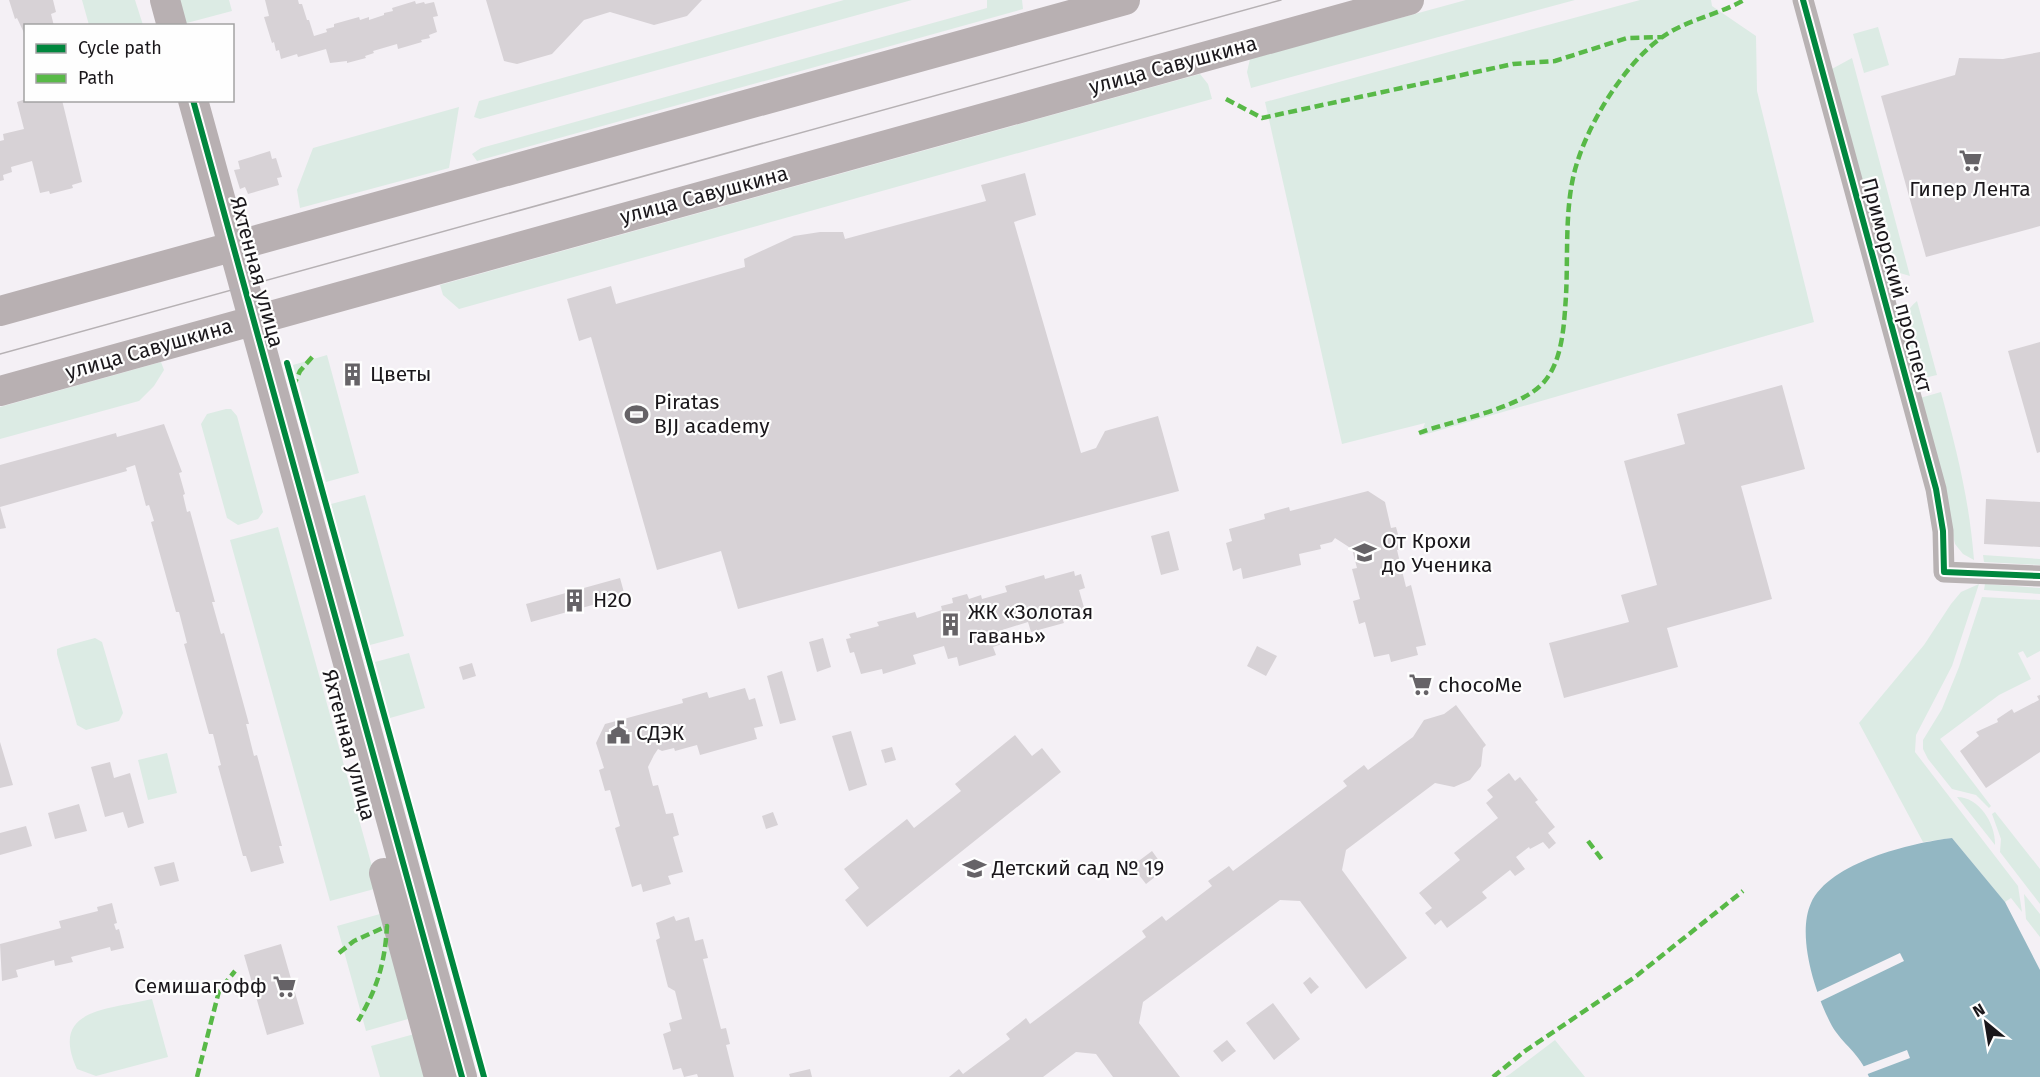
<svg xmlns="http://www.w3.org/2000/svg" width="2040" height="1077" font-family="'Fira Sans',sans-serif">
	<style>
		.green { fill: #dcebe4 }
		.water { fill: #93b7c3 }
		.pier { fill: #f4f0f5 }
		.building { fill: #d7d2d6 }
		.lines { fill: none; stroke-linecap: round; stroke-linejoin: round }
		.street { stroke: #b8b2b3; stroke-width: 21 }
		.secondary { stroke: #b8b0b2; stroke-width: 30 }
		.tram { stroke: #b6b1b4; stroke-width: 1.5 }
		.quiet { stroke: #58b947; stroke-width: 4.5; stroke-dasharray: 9 4.5; stroke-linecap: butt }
		.cycleway-casing { stroke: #fefefe; stroke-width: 10 }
		.cycleway { stroke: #00873e; stroke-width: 6 }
		.labels { text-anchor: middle; stroke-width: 4.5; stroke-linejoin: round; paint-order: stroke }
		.street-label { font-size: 21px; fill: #1a171b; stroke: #fefefe }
		.poi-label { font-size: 21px; fill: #1a171b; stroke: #fefefe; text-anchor: start }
	</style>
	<rect width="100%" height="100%" fill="#f4f0f5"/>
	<path class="green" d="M82,0H135L143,25H89Z
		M177,0H229L232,11L183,24Z
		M844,0H912L480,119L474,117L479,101Z
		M987,0H1022L1023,9L477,161L472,154L481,148L987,8Z
		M1466,0H1575L1251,88L1247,72L1250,59Z
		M1640,0H1711L1712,6L1756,36L1757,91L1814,322L1420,436L1425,423L1342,444L1265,102Z
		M1878,27L1889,65L1864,73L1853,34Z
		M1852,58L1910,276L1893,271L1880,254L1830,70Z
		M1200,74L1208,84L1212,99L459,309L443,295L440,285Z
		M459,107L449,168L300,208L297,190L313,148Z
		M1917,301L1937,375L1915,380C1909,354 1892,321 1917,301Z
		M327,355L359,473L326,482L293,365Z
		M161,362L164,370L154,386L139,401L0,439V407Z
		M1941,392C1957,452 1969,498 1974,560L1963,554L1955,544L1920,398Z
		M226,409H231L237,416L263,512L258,519L238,525L227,518L201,424L207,414Z
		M365,495L404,636L370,645L331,504Z
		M278,527L378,888L330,901L230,540Z
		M1983,555L2040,559V565L1984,562Z
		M1979,584L1952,666L1916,735L1915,752L2018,886L2022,912L2011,898L2005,902L1952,838L1923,842L1859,723L1924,645L1951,604L1961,592Z
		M1985,584L2040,588V594L1984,590Z
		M1982,597L2040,600V651L2027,658L2023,651L2018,653L2031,679L1999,695L1940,739L1991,806L1989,808L1976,795L1952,789L1928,759L1923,749V740L1942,709L1959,667Z
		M95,638L102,642L123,713L119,721L86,730L77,725L57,654V649L62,647Z
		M409,653L425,708L390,718L375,662Z
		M167,753L177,793L148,800L138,760Z
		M1957,797C1980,797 1996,825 1995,845Z
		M1995,812L2040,869V904L2000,852L2001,839L1992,814Z
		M2024,894L2040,914V937L2026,919Z
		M380,914L415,1017L366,1031L337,926Z
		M152,999L168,1057L96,1076L77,1069C49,1008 108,1010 152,999Z
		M418,1033L430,1077H380L371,1046Z
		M1555,1040L1585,1077H1505L1510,1074Z"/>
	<path class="water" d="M1952,838L2005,902L2040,970V1077H1869C1859,1052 1843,1045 1832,1026C1816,996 1796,936 1811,903C1830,862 1911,843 1952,838Z"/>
	<path class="pier" d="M1900,953L1904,961L1819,1002L1815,993Z
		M1907,1050L1910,1058L1865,1075L1862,1067Z"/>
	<path class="building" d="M9,0H53L56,12L51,14L54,26H26L25,35L17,18L15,19Z
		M265,0H298L299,4H302L307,20H309L314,36L327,32L326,29L334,27V24L359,17L360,20L369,17V20L384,15V13L393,11L392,8L415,1L416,4L424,2L425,4L434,2L438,16L433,17L437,32L429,35L430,38L421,40L422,42L398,49L397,44L373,51L374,53L365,56L366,58L347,63V61L330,63L326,49L298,57L297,54L281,59L279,50L276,51L274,42L272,43L264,17L269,16Z
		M486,0H702L687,16L654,25L610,12L584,20L552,54L517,64L504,61Z
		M2040,52V226L1926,257L1881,96L1955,75L1959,58L2003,59Z
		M26,99L62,100L82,182L72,185L73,188L50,194L49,191L40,193L32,161L11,167L12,172L3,175L4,180L0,181V141L4,140L3,134L24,129L17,102Z
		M270,151L272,159L276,158L282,177L277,178L279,185L248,194L245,187L240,189L234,170L240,169L238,161Z
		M1025,173L1036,215L1014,222L1081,453L1096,448L1105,431L1158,416L1179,491L738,609L721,551L657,570L591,337L579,341L567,299L611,286L616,304L745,267L744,259L794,236L820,232H843L845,239L986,201L981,185Z
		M2040,342V452L2037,453L2008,351Z
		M357,364L361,381L347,384L343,368Z
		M1782,385L1805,469L1741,486L1772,599L1667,628L1678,667L1564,698L1549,643L1629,622L1621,595L1657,585L1624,461L1685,444L1677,414Z
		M164,424L182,472L179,473L185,494L183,495L187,512L190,511L215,602H212L221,634L224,633L249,724H246L254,756L257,755L282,846H279L284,863L251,872L246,856H243L218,766L221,765L213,734H209L184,644L187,643L179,612H176L151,522L154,521L149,505L146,506L135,465L126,468L127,471L0,507L6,528L0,529V465L116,433L117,437Z
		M1368,491L1385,502L1391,528L1396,527L1402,549L1397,550L1406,587L1411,585L1426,645L1416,647L1418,655L1391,662L1389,654L1374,657L1365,622L1359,624L1353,601L1360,599L1352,569L1357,568L1352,549L1335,538L1332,542L1320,545L1321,549L1299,554L1301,565L1243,579L1241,568L1233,571L1226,543L1232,541L1229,529L1265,519L1264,514L1289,507L1290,511Z
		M1986,499L2040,502V547L1984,544Z
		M1169,531L1179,570L1161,575L1151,536Z
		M1074,571L1075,576L1081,574L1085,588L1079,590L1085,611L1062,618L1064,623L1031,632L1028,622L999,631L1002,644L993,647L996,655L959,666L957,657L948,659L944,646L913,655L916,664L883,674L882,669L861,674L854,652L850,653L846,639L851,638L849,634L879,626L877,622L915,612L917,618L942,610L941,606L953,603L952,598L967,594L969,599L981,595L982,599L1007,592L1005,586L1044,575L1045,579Z
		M620,578L625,596L531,622L526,604Z
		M823,638L831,667L817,672L809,642Z
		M1257,646L1277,656L1266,676L1247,666Z
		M472,663L476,676L463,680L459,667Z
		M782,671L796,720L780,724L767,676Z
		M745,688L749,700L755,698L763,726L754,728L757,739L700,755L697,745L675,751L674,748L662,751L658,749L654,755L648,767L653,786L658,785L666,814L673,813L679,835L673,837L683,872L668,876L671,884L643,892L641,884L632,887L615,828L620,826L610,790L605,791L599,770L604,768L596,743L605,724L683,703L682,699L707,692L709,698Z
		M2040,695V752L1986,788L1960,751L1979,736L1976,732L1998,722L1997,719L2012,709L2014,713L2039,700L2037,696Z
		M1456,705L1486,745L1483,748L1481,766L1470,780L1454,787L1435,783L1346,850L1342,870L1407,958L1366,989L1300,901L1280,900L1143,1002L1139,1023L1180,1077H1113L1096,1054L1076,1052L1043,1077H949L959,1069L963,1074L1010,1039L1006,1034L1020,1023L1026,1018L1030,1024L1146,937L1142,931L1162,916L1166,921L1212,886L1208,881L1229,866L1233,871L1347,786L1343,781L1364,765L1368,770L1413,737L1424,720L1444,714Z
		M851,731L867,785L849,791L832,736Z
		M1015,735L1032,756L1042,748L1061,772L867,927L845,900L859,888L844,869L907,819L914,828L961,791L955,784Z
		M0,742L13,785L0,788Z
		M892,747L896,760L885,763L881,750Z
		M110,762L114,778L130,773L144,823L128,828L123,812L105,817L91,767Z
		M1509,773L1515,781L1520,777L1538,800L1535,802L1555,827L1548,833L1556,843L1549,849L1543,842L1530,849L1529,847L1516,857L1525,869L1515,876L1510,870L1482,892L1487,898L1447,928L1441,920L1435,925L1425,913L1432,908L1419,893L1460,860L1454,853L1498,818L1486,803L1493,797L1487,790Z
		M79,804L87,831L55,839L48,813Z
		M773,812L778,825L766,829L762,816Z
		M26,826L32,846L0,855V833Z
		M1152,851L1165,869L1146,884L1132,866Z
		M174,862L179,881L160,886L154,867Z
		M112,903L117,923L114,924L116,930L119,929L124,948L111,951L110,947L71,957L73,962L55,966L54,960L16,970L18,977L2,981L0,944L61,928L59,921L98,911L97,907Z
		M674,916L676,921L689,917L695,941L703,939L708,958L703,959L721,1029L726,1028L730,1044L726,1045L734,1077H698L697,1074L684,1077L681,1068L673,1070L663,1034L671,1031L669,1023L682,1019L675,991L668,987L656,940L660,938L656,923Z
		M281,944L304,1024L267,1035L244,955Z
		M1310,977L1319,987L1311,994L1303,983Z
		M1273,1003L1300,1039L1274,1060L1246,1023Z
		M1227,1040L1236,1051L1222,1062L1213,1051Z
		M810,1069L812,1077H790L789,1074Z"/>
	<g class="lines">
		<path class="street" d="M1803,0L1936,489L1943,531L1944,572L2040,576"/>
		<path class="secondary" d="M165,0L172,26
			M193,100L462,1077
			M0,311L1125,0
			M0,391L1409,0
			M384,873L439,1077"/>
		<path class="tram" d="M0,354L1281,0"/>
		<path class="quiet" d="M1226,99L1262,118L1513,64L1555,61L1627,38L1663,37
			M293,387L300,371L314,355
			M1419,433C1453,420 1521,409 1544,382C1563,360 1564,324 1566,296C1568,258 1565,215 1573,178C1583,131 1622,66 1661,38C1685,20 1718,15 1744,0
			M1588,841L1603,861
			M339,953L354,941L387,926C385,963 377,989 358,1021
			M197,1077L219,991L235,971
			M1493,1077L1525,1051L1635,977L1743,891"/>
		<defs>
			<path id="cycleway" d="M1803,0L1936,489L1943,531L1944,572L2040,576
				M193,100L462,1077
				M287,363L484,1077"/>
		</defs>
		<use href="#cycleway" class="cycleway-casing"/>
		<use href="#cycleway" class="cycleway"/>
	</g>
	<defs>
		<symbol id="supermarket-bare" viewBox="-9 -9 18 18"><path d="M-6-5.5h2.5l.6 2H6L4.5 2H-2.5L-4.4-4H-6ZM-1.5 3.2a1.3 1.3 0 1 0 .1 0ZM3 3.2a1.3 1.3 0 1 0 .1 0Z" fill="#666367" stroke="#fefefe" stroke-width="2.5" paint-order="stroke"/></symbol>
		<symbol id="building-bare" viewBox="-9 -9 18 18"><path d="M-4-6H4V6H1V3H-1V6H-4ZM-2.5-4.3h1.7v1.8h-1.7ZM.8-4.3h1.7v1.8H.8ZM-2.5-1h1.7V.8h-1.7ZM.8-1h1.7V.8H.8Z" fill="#666367" stroke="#fefefe" stroke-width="2.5" paint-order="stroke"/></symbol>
		<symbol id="stadium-bare" viewBox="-9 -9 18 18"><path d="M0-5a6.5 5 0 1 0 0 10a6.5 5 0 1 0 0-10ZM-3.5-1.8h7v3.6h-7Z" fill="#666367" stroke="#fefefe" stroke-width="2.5" paint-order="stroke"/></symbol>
		<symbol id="school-bare" viewBox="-9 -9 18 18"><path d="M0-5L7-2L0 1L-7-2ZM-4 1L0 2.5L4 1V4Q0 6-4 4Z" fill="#666367" stroke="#fefefe" stroke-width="2.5" paint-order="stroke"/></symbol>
		<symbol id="civic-bare" viewBox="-9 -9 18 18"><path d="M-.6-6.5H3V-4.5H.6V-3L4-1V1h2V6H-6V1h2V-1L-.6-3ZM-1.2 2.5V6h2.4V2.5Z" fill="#666367" stroke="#fefefe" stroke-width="2.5" paint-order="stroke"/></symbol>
	</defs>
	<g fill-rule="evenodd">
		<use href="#supermarket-bare" x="1954" y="144" width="33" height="33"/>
		<use href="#building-bare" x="336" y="358" width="33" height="33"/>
		<use href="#stadium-bare" x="620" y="398" width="33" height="33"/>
		<use href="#school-bare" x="1348" y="536" width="33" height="33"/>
		<use href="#building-bare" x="558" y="584" width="33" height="33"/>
		<use href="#building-bare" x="934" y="608" width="33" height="33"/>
		<use href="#supermarket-bare" x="1404" y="668" width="33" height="33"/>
		<use href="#civic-bare" x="602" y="716" width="33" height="33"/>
		<use href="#school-bare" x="958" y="852" width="33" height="33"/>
		<use href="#supermarket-bare" x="268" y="970" width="33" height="33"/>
	</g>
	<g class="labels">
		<g class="street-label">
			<text transform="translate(1173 65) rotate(-15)" y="7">улица Савушкина</text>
			<text transform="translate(704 195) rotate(-15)" y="7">улица Савушкина</text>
			<text transform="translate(257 272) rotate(75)" y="7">Яхтенная улица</text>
			<text transform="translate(1897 285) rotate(75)" y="7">Приморский проспект</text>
			<text transform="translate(149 349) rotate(-16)" y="7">улица Савушкина</text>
			<text transform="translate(349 745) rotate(75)" y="7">Яхтенная улица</text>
		</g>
		<g class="poi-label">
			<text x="1970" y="196" text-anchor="middle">Гипер Лента</text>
			<text x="370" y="381">Цветы</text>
			<text x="654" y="409">Piratas<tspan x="654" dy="24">BJJ academy</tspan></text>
			<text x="1382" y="548">От Крохи<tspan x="1382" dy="24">до Ученика</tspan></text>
			<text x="593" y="607">H2O</text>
			<text x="968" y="619">ЖК «Золотая<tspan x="968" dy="24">гавань»</tspan></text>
			<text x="1438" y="692">chocoMe</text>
			<text x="636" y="740">СДЭК</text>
			<text x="992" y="875">Детский сад № 19</text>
			<text x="267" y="993" text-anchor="end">Семишагофф</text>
		</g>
	</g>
	<rect x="24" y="24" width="210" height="78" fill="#fefefe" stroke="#a3a2a3" stroke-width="1.5"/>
	<rect x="36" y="44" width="30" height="9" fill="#00873e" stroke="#a3a2a3" stroke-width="1.5"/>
	<text x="78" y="54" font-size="18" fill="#1a171b">Cycle path</text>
	<rect x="36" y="74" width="30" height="9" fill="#58b947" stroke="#a3a2a3" stroke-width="1.5"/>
	<text x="78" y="84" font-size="18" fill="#1a171b">Path</text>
	<g transform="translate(1986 1023) rotate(330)" stroke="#fefefe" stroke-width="4.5" paint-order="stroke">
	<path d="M0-4.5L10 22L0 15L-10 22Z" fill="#1a171b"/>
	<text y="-9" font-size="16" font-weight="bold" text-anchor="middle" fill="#1a171b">N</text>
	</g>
</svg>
